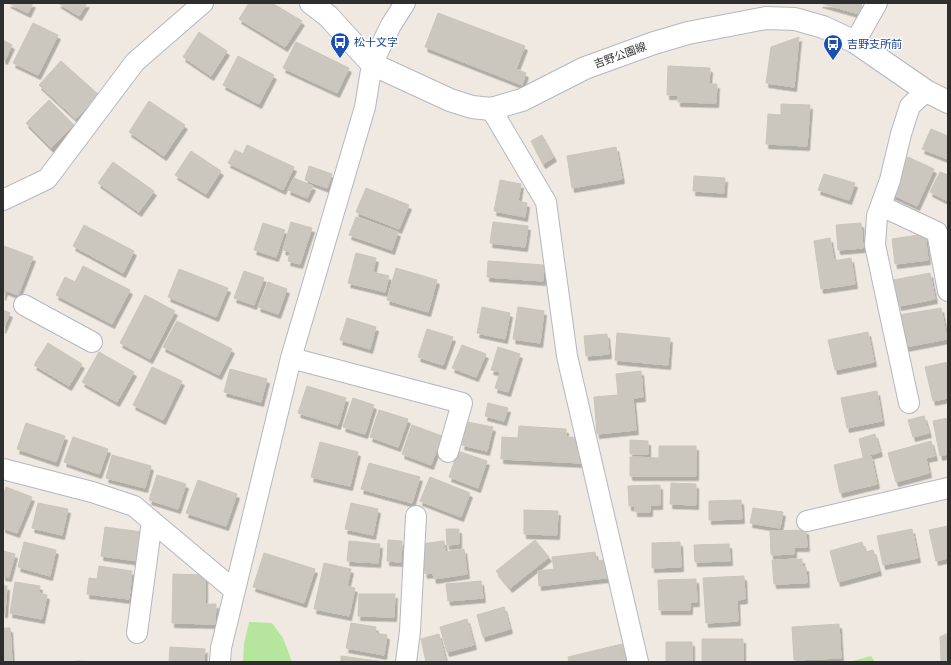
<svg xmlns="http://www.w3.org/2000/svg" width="951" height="665" font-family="Ubuntu,'Noto Sans JP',sans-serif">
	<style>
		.green { fill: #b6e59e }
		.building { fill: #cbc7bf; stroke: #cbc5ba; filter: url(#shadow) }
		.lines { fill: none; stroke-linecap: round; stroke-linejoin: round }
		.street-casing { stroke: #b4b7c1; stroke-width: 22 }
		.secondary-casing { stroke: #b4b7c1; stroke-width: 24 }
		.street { stroke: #fff; stroke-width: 20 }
		.secondary { stroke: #fff; stroke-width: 22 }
		.labels { text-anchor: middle; stroke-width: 3; stroke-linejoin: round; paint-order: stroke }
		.transit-label { font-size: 11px; fill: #164399; stroke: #fff; text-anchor: start }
		.street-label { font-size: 11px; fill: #2e2e2e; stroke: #fff }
	</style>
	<defs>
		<filter id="shadow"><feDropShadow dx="2.5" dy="4.5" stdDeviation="0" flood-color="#0004"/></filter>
	</defs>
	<rect width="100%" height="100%" fill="#efe9e1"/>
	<path class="green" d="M249,622L272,623L283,638L292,662H243L244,644Z
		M871,656L875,662H849Z"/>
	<path class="building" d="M8,3H33L28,13Z
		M58,3H87L79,16Z
		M249,3H272L302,21L285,47L239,19Z
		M820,3H862L859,14Z
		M438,13L525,46L516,69L526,73L522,85L425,47Z
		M33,23L58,35L38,75L13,63Z
		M199,32L227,51L211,76L183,57Z
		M799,37L794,87L766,83L771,47Z
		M3,40L12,45L5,60L3,59Z
		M296,42L349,68L337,93L283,68Z
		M238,56L274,75L259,104L223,85Z
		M61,61L99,95L76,119L39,85Z
		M668,66L710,68L709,84H717L716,103L678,102V95H667Z
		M49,100L74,125L51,148L26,123Z
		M149,101L185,125L164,156L129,132Z
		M781,104L810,105L807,146L766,144L768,114L781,115Z
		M931,129L948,136V159L922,149Z
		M542,135L554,157L543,164L531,141Z
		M247,145L294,167L283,190L228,163L235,150L243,154Z
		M616,147L622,179L572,188L567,156Z
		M191,151L221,171L206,194L175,175Z
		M908,157L934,169L917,206L891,194Z
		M113,162L154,191L139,212L98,183Z
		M309,166L332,174L327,188L305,180Z
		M940,172L948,175V201L930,192Z
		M824,174L855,183L849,200L818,190Z
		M694,176L725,178L724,193L693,191Z
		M294,178L313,186L307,198L288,190Z
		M500,180L521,184L518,201L527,203L525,217L494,211Z
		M366,188L409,205L399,229L356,212Z
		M356,217L398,232L392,250L349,235Z
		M291,222L312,228L300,264L288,261L290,252L283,250Z
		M493,222L528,226L525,247L490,243Z
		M263,223L285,230L276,257L254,250Z
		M861,223L863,248L838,250L836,225Z
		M84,225L134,251L123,273L73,246Z
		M925,234L928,260L895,264L892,239Z
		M830,238L834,261L851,258L855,284L821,289L814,241Z
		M4,246L33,257L18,295L5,290L3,296Z
		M356,253L376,258L373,272L389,276L385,292L348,283Z
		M488,261L544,265L543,281L487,277Z
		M83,266L130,290L112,324L56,295L65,277L75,282Z
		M396,268L437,280L428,312L387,300Z
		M179,269L228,288L216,317L168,297Z
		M244,271L264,278L254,305L234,298Z
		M930,273L935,299L899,306L893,280Z
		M268,282L287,289L278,314L258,307Z
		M145,295L175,311L150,359L120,343Z
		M482,307L510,313L505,339L477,333Z
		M518,307L544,311L540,343L513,339Z
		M941,308L947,339L905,347L899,315Z
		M3,310L10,313L3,329Z
		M347,318L376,327L370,349L340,340Z
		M177,321L232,349L219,375L163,347Z
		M427,329L453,337L443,365L418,357Z
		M868,332L874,362L835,370L828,340Z
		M617,333L670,338L668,365L615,360Z
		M607,334L609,354L586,356L584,336Z
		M48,343L82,364L69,386L34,365Z
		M462,345L486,354L476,377L452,368Z
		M498,347L520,354L508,392L495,388L500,372L491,370Z
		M99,352L134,372L117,402L82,382Z
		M948,362V398L933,401L925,367Z
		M152,367L182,381L163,420L133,405Z
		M230,369L267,379L261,402L224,392Z
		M641,371L643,397L633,398L636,430L597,434L594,397L618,395L616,374Z
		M307,386L346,398L338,425L298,413Z
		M877,391L882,421L847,428L841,398Z
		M353,398L374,405L365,434L343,427Z
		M488,403L508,408L504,421L485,416Z
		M379,410L408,419L398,447L370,437Z
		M924,416L929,433L913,437L908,420Z
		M948,418V454L940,456L933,421Z
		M467,422L493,427L487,451L462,445Z
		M26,423L65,436L56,462L17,449Z
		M412,425L442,436L431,465L402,454Z
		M519,426L566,429V437L584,438L582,463L501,459L502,437L518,438Z
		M875,434L880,452L863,457L859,439Z
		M73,437L108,449L99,474L64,462Z
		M630,440L648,441V454H630Z
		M931,441L935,456L926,458L929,473L896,482L888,453Z
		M320,442L358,452L350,486L311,477Z
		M659,446H696V476H630V457L659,458Z
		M458,451L487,461L478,488L449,477Z
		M112,455L151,466L145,488L106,478Z
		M871,456L877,484L840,493L834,465Z
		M369,463L420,477L412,503L361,489Z
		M157,475L186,484L178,509L149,500Z
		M430,477L470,493L461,517L420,501Z
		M198,480L237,494L226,526L186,513Z
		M671,483L696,484V505L670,504Z
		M660,485V505H650V512H635V506H629L628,486Z
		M6,487L32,497L17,533L3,528V496Z
		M741,500L742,519L709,520V501Z
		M38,503L68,509L62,535L32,528Z
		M351,503L378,509L373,535L345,529Z
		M753,508L783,512L780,528L750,523Z
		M524,510L558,511L557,535L524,534Z
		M948,526V558L936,561L929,530Z
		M105,527L142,532L138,561L101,556Z
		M446,529H459V544L447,545Z
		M912,529L918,558L883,565L877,536Z
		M806,530L807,547H794V554L771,555L770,531Z
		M388,540L402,541L401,562L387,561Z
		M535,540L549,557L510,588L496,571Z
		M349,541L380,544L378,563L347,561Z
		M444,541L445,552L464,549L467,574L434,579L433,573L425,574L421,544Z
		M24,542L56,550L50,576L18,567Z
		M680,542L681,567L652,568V543Z
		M862,542L865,552L873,550L879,571L838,582L830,551Z
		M729,544L730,561L695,562L694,545Z
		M3,551L15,554L9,577L3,576Z
		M595,552L596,561L612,559L614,577L539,586L538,571L554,569L552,557Z
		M264,553L315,569L304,603L253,587Z
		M802,559V567H806L807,583L774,584L772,560Z
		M324,563L351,569L347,586L355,588L349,616L314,609Z
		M99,566L132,571L129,599L87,594L89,578L97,579Z
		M173,574L205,575V604H216L215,624L172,623Z
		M744,576L745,599L737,600L738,621L706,623L703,578Z
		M696,579L697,602H690V610H659L658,580Z
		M481,581L483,598L448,601L446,584Z
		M15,582L40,586L39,593L47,595L42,619L10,613Z
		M3,586H7L5,613H3Z
		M359,594H395L394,617L358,616Z
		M504,607L510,629L483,637L477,615Z
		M467,619L474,645L447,652L440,627Z
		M351,623L376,627L375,633L387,635L384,655L346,648Z
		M839,624L841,658L794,660L792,627Z
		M3,628H10L12,662H3Z
		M948,633V662H941L940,637Z
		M439,634L446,662H426L421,639Z
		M702,639H743V662H702Z
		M666,642H692V662H666Z
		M622,644L626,662H569L568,657Z
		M170,647L205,649L204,662H169Z
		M341,656L385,662H341Z
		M76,661L105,662H76Z"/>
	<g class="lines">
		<defs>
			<path id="street" d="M855,42L877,3
				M491,109L546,202L567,356L638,662
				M3,200L47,179L135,62L203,3
				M881,206L937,232L948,291
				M24,305L92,342
				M291,358L462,403L448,452
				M909,403L875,245L877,216L890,180L901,134L910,106L926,91
				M3,469L92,492L134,506L234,590
				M807,521L948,488
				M137,633L152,521
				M220,662L221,648L291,358L365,107L372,64L391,25L405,3
				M406,662L410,631L416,516"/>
			<path id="secondary" d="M311,3L328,16L372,64L450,100L472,107L491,109L522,100L585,68L654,43L688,33L766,18L795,19L823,27L855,42L926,91L948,102"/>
		</defs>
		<use href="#street" class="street-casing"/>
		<use href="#secondary" class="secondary-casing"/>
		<use href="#street" class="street"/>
		<use href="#secondary" class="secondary"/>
	</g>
	<defs>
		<symbol id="bus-pin" viewBox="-11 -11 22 30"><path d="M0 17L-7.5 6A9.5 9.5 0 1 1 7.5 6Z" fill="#1a4fb4" stroke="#fff"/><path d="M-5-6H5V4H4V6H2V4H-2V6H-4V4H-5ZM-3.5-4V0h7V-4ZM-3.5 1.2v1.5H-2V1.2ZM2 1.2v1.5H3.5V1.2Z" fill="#fff"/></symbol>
	</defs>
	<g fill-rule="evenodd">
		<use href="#bus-pin" x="329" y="31" width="22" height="30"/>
		<use href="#bus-pin" x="822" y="33" width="22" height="30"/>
	</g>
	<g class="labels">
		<g class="transit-label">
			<text x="354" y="46">松十文字</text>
			<text x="847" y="48">吉野支所前</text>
		</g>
		<g class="street-label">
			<text transform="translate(620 55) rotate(-20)" y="4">吉野公園線</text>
		</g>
	</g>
	<rect width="951" height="665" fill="none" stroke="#2e2e2e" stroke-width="8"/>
</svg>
